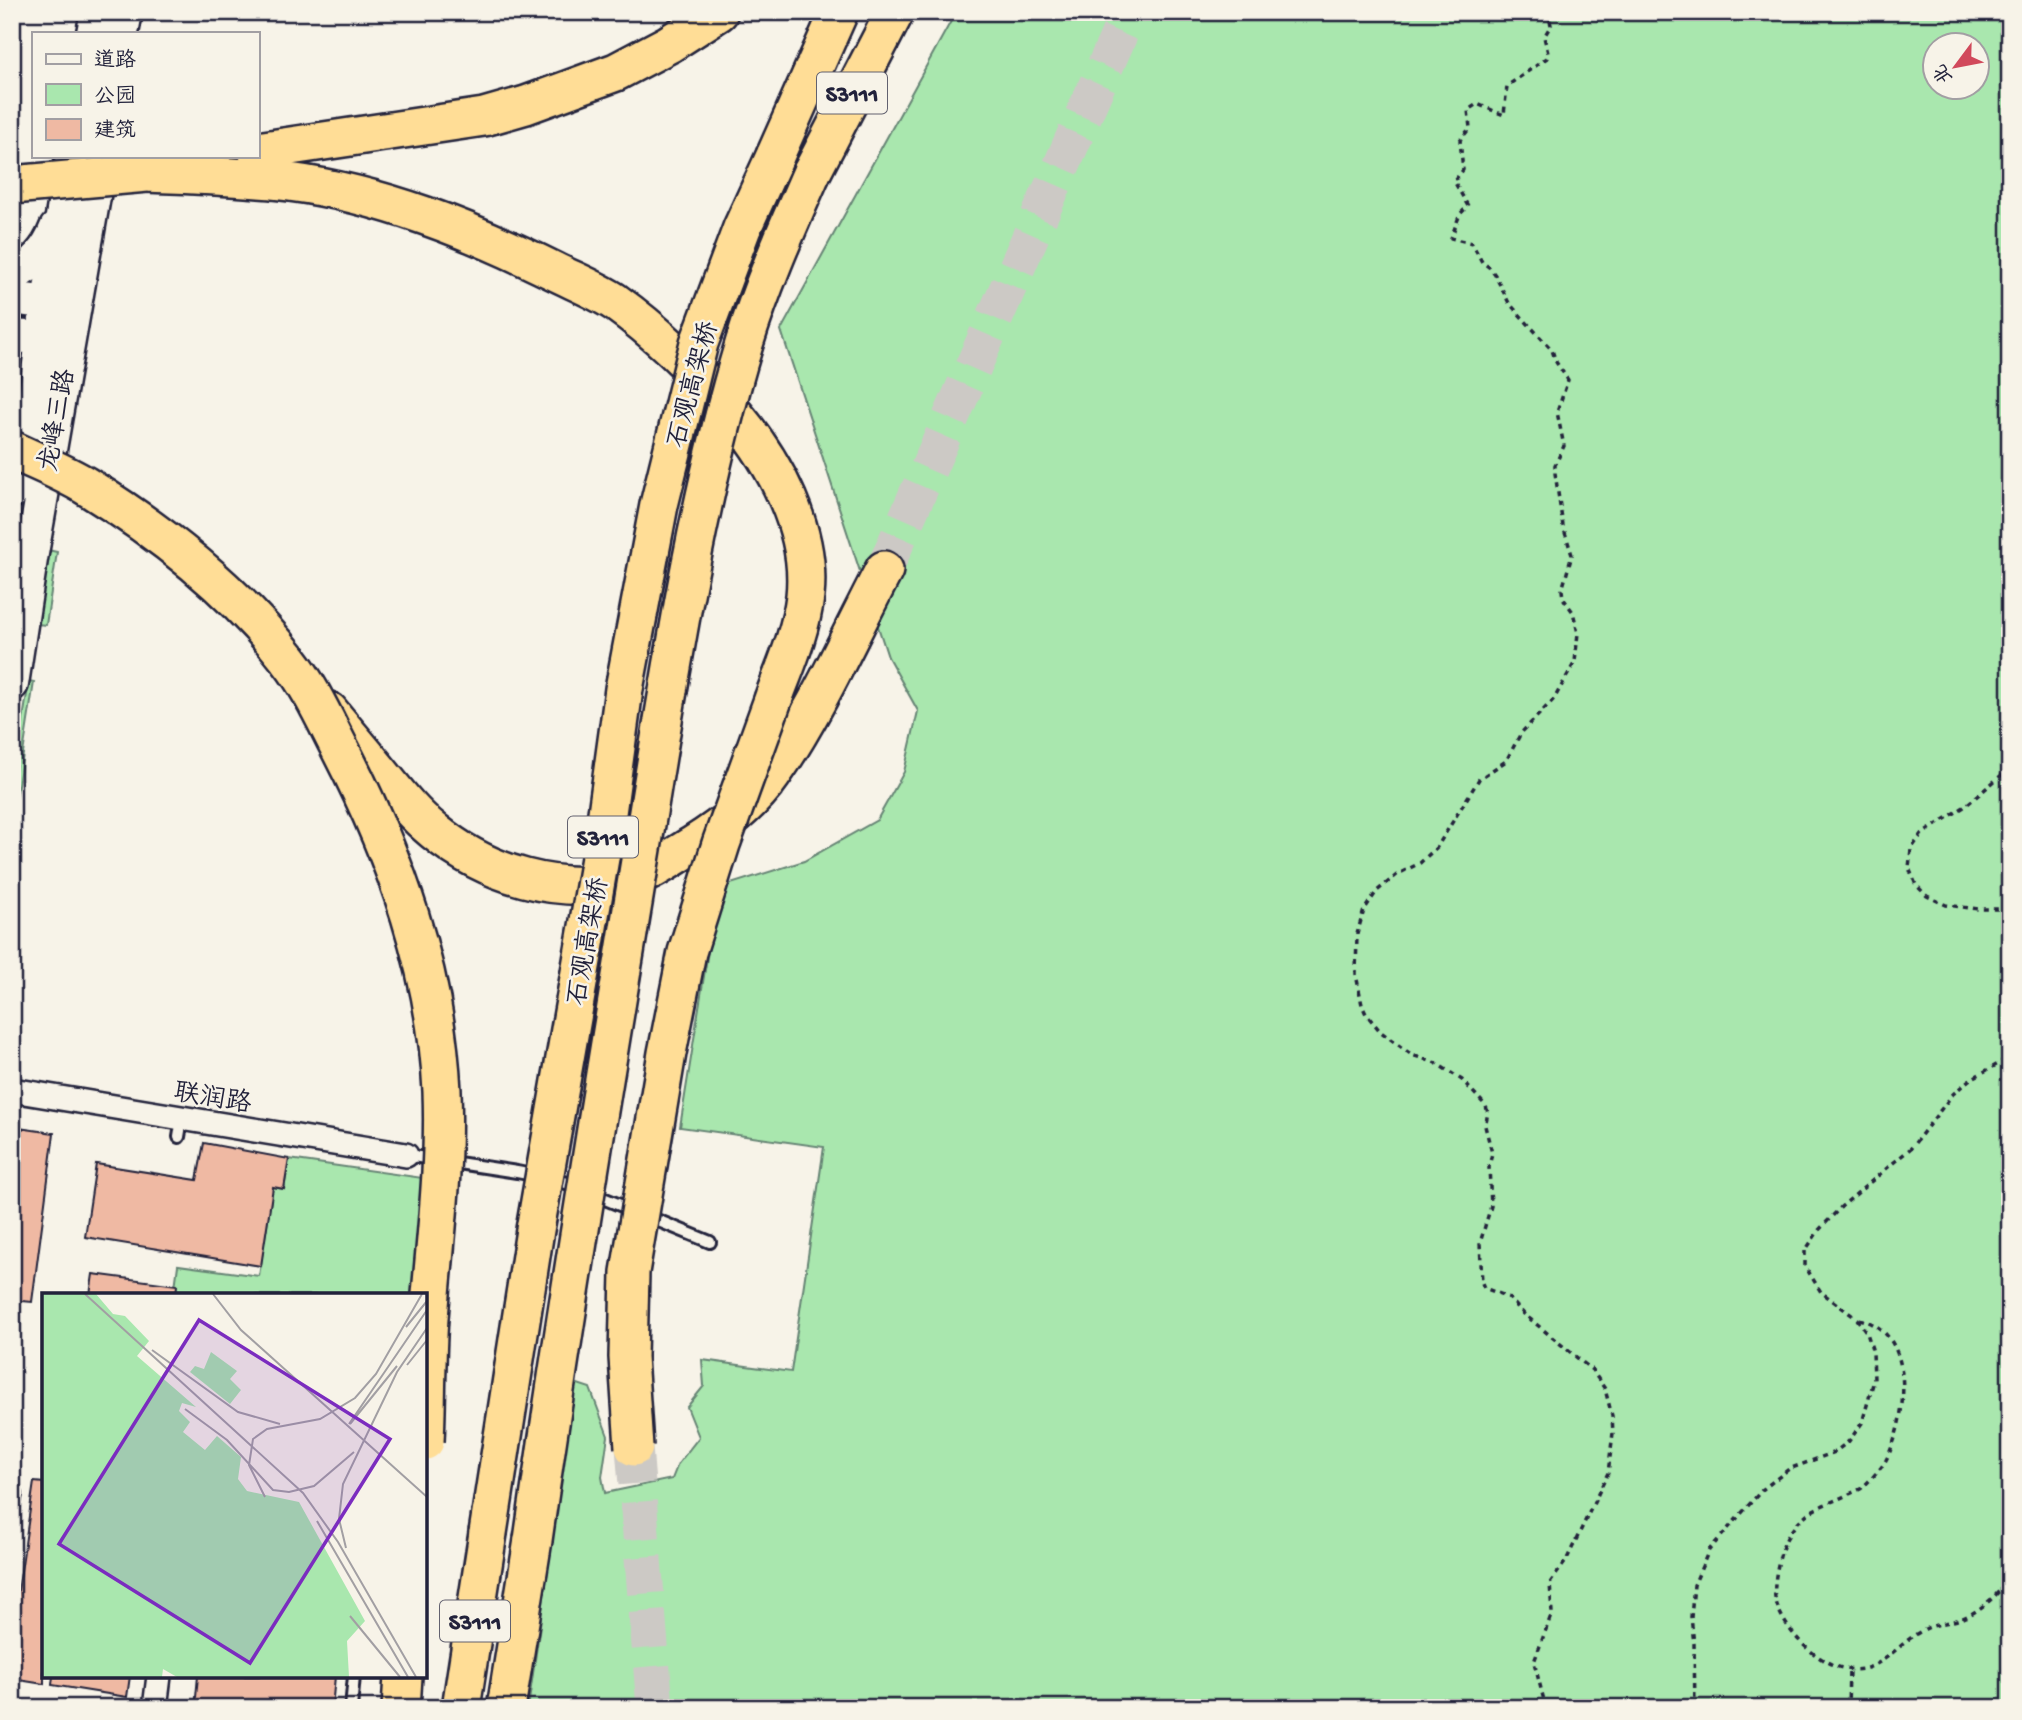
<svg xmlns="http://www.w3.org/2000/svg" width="2022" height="1720" font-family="'Gochi Hand','LXGW WenKai TC',sans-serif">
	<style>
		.green { fill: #a9e7ae; stroke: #668474; stroke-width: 2; fill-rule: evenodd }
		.building { fill: #efb9a3; stroke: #22223b; stroke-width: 2 }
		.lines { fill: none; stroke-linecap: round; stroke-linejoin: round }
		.trunk-tunnel { stroke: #ccc9c5; stroke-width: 37; stroke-dasharray: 37 18; stroke-linecap: butt }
		.service-casing { stroke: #22223b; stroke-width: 16 }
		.minor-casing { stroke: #22223b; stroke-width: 28 }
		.secondary-casing { stroke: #22223b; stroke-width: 37 }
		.trunk-casing { stroke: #22223b; stroke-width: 42 }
		.path { stroke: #22223b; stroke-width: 3.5; stroke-dasharray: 5 5; stroke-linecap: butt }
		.service { stroke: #f7f3e8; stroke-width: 10 }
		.minor { stroke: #f7f3e8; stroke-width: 23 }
		.secondary { stroke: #f7f3e8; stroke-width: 32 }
		.trunk { stroke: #ffdd96; stroke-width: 37 }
		.trunk-bridge-casing { stroke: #22223b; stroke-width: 42; stroke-linecap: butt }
		.trunk-bridge { stroke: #ffdd96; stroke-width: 37 }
		.labels { text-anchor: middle; stroke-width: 5; stroke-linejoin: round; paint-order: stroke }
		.shield { fill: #f7f3e8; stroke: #62616f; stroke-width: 2 }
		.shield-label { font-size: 24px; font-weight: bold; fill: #22223b }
		.street-label { font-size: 26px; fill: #22223b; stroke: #f7f3e8 }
		.inset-road { fill: none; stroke: #a29fa3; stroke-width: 2 }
		.view { fill: #7b2cbf; fill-opacity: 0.15; stroke: #7b2cbf; stroke-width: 3.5 }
		.inset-edge { fill: none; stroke: #22223b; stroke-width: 3.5 }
	</style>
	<rect width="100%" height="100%" fill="#f7f3e8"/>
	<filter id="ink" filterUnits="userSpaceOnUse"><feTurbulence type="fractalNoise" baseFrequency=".0143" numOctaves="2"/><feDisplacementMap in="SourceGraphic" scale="14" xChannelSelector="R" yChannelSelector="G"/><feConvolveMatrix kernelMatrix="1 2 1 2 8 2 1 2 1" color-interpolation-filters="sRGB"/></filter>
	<g filter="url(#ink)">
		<path class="green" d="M956,12H2010V1708H528L575,1383L590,1388L608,1436L602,1477L605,1493L672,1479L678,1464L699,1437L687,1407L704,1386L702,1360L791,1372L824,1147L680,1127L718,888L804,861L877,820L904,772L918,711L888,657L781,330ZM1934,46H1976V88H1934Z
			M48,550L57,552L46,625L37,624Z
			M29,681L34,682L12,825V790Z
			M289,1159L423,1178L414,1295H174L178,1265L259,1276L273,1187L284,1189Z"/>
		<path class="building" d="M12,1127L54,1133L32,1302L12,1300Z
			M204,1143L289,1159L284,1189L273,1187L261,1266L85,1237L96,1164L197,1180Z
			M93,1274L177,1285L176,1295H90Z
			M34,1482L44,1483V1684L12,1679V1633Z
			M53,1676H130L127,1697L52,1685Z
			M198,1676H335L332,1708H195Z"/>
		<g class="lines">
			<path class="trunk-tunnel" d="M884,570L1129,12
				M634,1447L655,1708"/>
			<defs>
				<path id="service" d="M179,1137L182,1119
					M406,1155L517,1172L559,1180L710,1242
					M12,1512L16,1494
					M12,1707L17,1708
					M351,1708L354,1676"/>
				<path id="minor" d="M12,1090L406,1155
					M155,1708L159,1676"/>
				<path id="secondary" d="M93,33L97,12
					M122,33L126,12
					M12,276C34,264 47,251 56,228
					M12,298L48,303L63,315
					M12,336L42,338L61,328
					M12,492L35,399L42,338L72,156
					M12,684L31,559L101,156"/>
				<path id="trunk" d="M257,151L484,117L526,105L616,72L669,44L719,12
					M775,156L839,12
					M147,173C194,175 242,176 289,182C381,194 471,230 554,271C574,281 597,290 615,302C660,334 698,372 734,414C775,463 812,530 805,596C801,631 786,665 774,697
					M811,174L895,12
					M329,711C347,733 365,754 383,776C399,796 414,815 434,831C487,875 559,896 627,880C650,874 673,857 693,845C722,827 752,804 772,775C815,714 849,636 884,570
					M401,1708L403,1676
					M461,1708L488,1533
					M506,1708L533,1540"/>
			</defs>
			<use href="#service" class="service-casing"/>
			<use href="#minor" class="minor-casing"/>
			<use href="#secondary" class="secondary-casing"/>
			<use href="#trunk" class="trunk-casing"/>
			<path class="path" d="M1962,12L1979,18L1999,12
				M2010,768L1964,807L1922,834L1911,849L1909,868L1916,885L1927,896L1946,905L1978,909H2010
				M1859,1319C1918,1332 1907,1420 1886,1460C1881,1469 1872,1478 1865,1485C1861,1490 1853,1492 1847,1495C1820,1508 1805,1508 1788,1536C1780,1548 1773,1583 1775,1597C1781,1631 1826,1676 1863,1669C1888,1664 1905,1636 1930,1627C1941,1623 1954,1622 1965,1617C1983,1609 1997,1594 2010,1580
				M1546,1708L1534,1662L1552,1613L1550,1583L1566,1561L1608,1473L1613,1433L1612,1416L1605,1389L1592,1370L1524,1314L1508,1297L1484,1288L1482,1283L1480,1243L1491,1206L1489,1167L1492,1153L1485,1126L1488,1113L1486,1106L1462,1080L1436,1063L1412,1055L1381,1032L1366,1014L1362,1005L1356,974L1357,934L1364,910L1377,891L1398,874L1420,863L1437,847L1479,779L1506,761L1521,733L1554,699L1575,662L1578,633L1573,612L1563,598L1562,590L1572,555L1563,526L1555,473V465L1564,446L1557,412L1568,380L1556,362L1552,350L1509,303L1495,275L1490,268L1482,262L1472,243L1451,238L1460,214L1468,206L1454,181L1463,170L1460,140L1470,128L1468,110L1477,104L1504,115L1507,86L1547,58L1548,53L1544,37L1551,25L1548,12
				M1695,1708L1694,1644L1691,1617L1694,1585L1709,1550L1762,1490L1789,1469L1835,1452L1849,1441L1862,1423L1874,1380L1873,1352L1867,1333L1857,1319L1821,1292L1805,1266V1251L1819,1230L1842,1206L1911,1148L1953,1094L1969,1080L2000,1063L2010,1054
				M1848,1708L1849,1670"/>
			<use href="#service" class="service"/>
			<use href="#minor" class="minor"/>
			<use href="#secondary" class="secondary"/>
			<use href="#trunk" class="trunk"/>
			<defs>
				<path id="trunk-bridge" d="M12,185L147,173
					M12,450C37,462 63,472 86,486C161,532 235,591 289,660C311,688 325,720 341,751C396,858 436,970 442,1091C445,1167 435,1242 429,1318C426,1359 427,1400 425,1441
					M634,1447L628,1357L630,1272L667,1053L687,952L721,844L774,697
					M488,1533L535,1230L604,835L624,689L659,505L699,343L742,228L775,156
					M533,1540C565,1315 602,1091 639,867C668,692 693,514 744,344C762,285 787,229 811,174"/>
			</defs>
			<use href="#trunk-bridge" class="trunk-bridge-casing"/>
			<use href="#trunk-bridge" class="trunk-bridge"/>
		</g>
	</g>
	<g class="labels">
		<g class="shield">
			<rect x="817" y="72.5" width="70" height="41" rx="5"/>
			<rect x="568" y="816.5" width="70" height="41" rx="5"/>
			<rect x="440" y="1600.5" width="70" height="41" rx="5"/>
		</g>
		<g class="shield-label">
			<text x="852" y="101">S3111</text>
			<text x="603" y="845">S3111</text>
			<text x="475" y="1629">S3111</text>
		</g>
		<g class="street-label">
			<text transform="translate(691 384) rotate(-75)" y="9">石观高架桥</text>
			<text transform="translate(55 420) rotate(-80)" y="9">龙峰三路</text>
			<text transform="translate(586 941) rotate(-80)" y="9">石观高架桥</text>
			<text transform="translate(213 1096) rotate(9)" y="9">联润路</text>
		</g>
	</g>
	<g transform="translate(42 1293)">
		<rect width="385" height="385" fill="#f7f3e8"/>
		<path d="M0,1H54L71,21L83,23L107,48L95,63L154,114L140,110L137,118L148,129L141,139L163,157L175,143L199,164L196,186L205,198L257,209L323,328L305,348L307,384H135L121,376L120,384H0ZM169,59L195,78L188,86L199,97L188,111L148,79L153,73L162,76Z" fill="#a9e7ae"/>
		<path class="inset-road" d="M43,1L261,200L296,249L374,384M171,1L199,37L385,204M364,34L385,8M110,57L196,119L238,131M365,72L385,47M143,116L185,147L231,197L247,199L272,193L312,159M307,131L385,17M308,131L355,73M223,204L207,172L211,146L225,136L278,126L313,105L334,81L380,1M275,228L366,384M304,255L297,226L301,191L355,79L385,35M308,323L358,384"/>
		<path class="view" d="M157,27L348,146L208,370L17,251Z"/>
		<rect width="385" height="385" class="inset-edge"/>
	</g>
	<rect width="2022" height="1720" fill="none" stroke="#f7f3e8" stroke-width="42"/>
	<rect x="21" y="21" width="1980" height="1678" fill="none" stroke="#22223b" stroke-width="2.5" filter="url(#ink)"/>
	<rect x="32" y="32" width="228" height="126" fill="#f7f3e8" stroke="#a29fa3" stroke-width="2"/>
	<rect x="46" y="54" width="35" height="10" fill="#f7f3e8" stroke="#a29fa3" stroke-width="2"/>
	<text x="94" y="66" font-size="21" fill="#22223b">道路</text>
	<rect x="46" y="84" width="35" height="21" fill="#a9e7ae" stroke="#a29fa3" stroke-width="2"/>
	<text x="94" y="102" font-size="21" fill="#22223b">公园</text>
	<rect x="46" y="119" width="35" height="21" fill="#efb9a3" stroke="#a29fa3" stroke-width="2"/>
	<text x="94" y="136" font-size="21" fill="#22223b">建筑</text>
	<g transform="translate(1956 66) rotate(238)"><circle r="33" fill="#f7f3e8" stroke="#a29fa3" stroke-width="2"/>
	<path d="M0-5L12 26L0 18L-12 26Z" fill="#d1495b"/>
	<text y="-10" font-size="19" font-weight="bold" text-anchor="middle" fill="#22223b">北</text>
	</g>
</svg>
